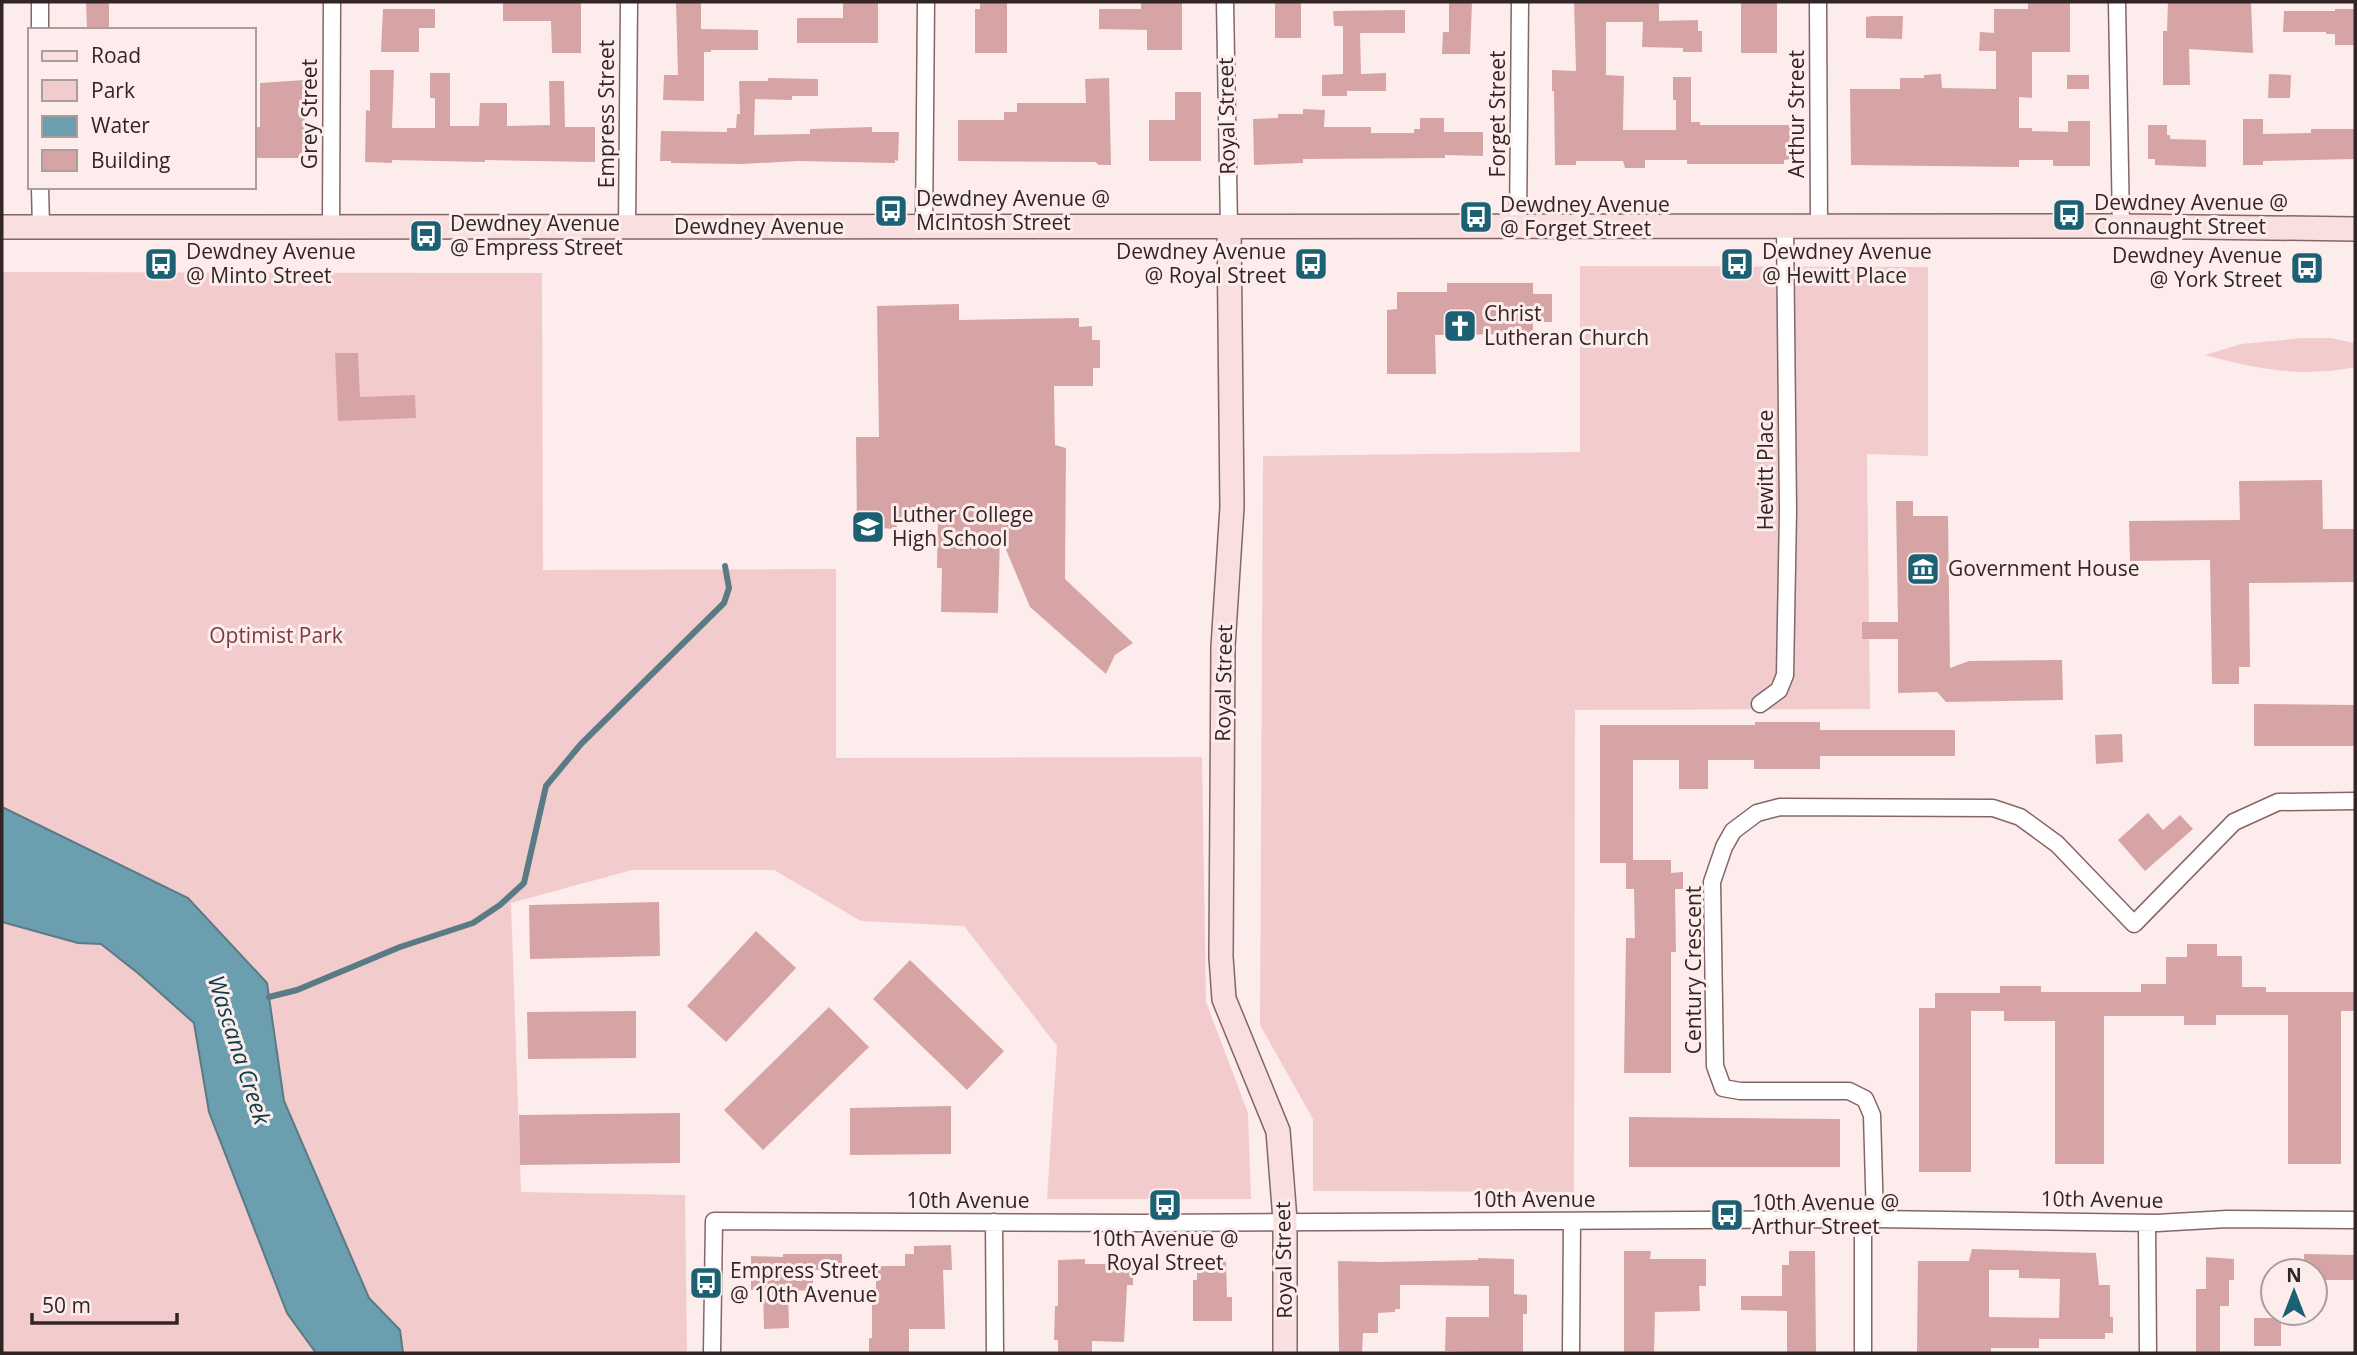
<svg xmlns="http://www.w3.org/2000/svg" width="2357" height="1355" font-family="'Open Sans',sans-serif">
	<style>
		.green { fill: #f2cccc }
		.water { fill: #6b9eaf; stroke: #5a7a86; stroke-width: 2 }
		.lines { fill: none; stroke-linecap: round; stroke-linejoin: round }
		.stream { stroke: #5a7a86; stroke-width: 6 }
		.building { fill: #d7a4a5; fill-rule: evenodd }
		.street-casing { stroke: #856666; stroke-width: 19 }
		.secondary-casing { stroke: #856666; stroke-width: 26 }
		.street { stroke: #fff; stroke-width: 16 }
		.secondary { stroke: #fadfe0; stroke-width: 23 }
		.labels { text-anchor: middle; stroke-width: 6; stroke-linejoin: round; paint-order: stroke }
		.street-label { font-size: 21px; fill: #322525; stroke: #fcedec }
		.poi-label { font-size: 21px; fill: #322525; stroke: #fcedec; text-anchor: start }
		.park-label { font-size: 21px; fill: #7c3b3e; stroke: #fcedec }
		.water-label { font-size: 23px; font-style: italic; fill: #0b3c49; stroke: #fcedec }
	</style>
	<rect width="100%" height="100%" fill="#fcedec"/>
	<path class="green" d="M1580,266L1928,267V456L1867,454L1870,709L1575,710L1574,1192L1313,1191V1119L1260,1025L1263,456L1580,452Z
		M2,272L542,273L543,570L836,569V758L1202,757L1206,1002L1248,1113L1251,1199H1047L1057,1046L964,926L861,921L774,870H632L511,903L521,1192L685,1195L687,1353H403L400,1330L369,1298L284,1101L267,983L188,898L2,807Z
		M2302,338H2330L2355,343V367C2303,378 2256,369 2205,355L2241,344Z
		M2,922L78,943L101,944L139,974L194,1023L209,1112L287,1313L316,1353H2Z"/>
	<path class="water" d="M2,807L188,898L267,983L284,1101L369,1298L400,1330L403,1353H316L287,1313L209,1112L194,1023L139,974L101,944L78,943L2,922Z"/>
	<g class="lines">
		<path class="stream" d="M269,997L297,990L400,947L473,923L500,905L524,883L546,786L581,744L724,603L729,588L725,566"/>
	</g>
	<path class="building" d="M86,2H109V30H87Z
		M503,2H581V53H552L551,21H503Z
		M676,2H701V29L758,30V50H711V52H704V101L663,100L664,75H678Z
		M843,2H878V43H797V18H843Z
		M980,2H1007V53H975V9H980Z
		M1141,2H1182V50H1147V30L1099,29V9H1141Z
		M1275,2H1301V38H1275Z
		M1449,2H1472L1470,54H1442L1443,32H1449Z
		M1574,2H1659V21L1698,20V31H1702V52H1683V48L1642,47L1643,22H1606V75L1624,76L1623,130H1676V100H1673V77H1691V122H1700V125H1792V159L1784,160V164H1687V160H1645V168H1625L1623,161H1576V165H1555L1554,91H1552V70L1576,71Z
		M1741,2H1777V53H1741Z
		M2028,2H2070V52H2032V98L2019,97V128H2032V131L2068,132V121H2090V166H2053V160H2019V167L1851,165L1850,89H1900V78H1924V75L1941,74L1942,88L1996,89V51H1979L1980,32L1994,33V9H2028Z
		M2168,2H2251L2253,53L2189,49L2190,85H2163V31H2167Z
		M383,9H435V28H419V52H381Z
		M2335,9H2355V45H2335V34H2326V32H2283L2284,11H2335Z
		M1405,10V33H1360L1361,74L1386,73V91H1347V96H1322V75L1343,74V26H1334L1333,11Z
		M1873,16H1903L1902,39L1866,38V17Z
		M370,70H394L392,128H435V98H430V73H450V126H479L480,103H507V126L550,125L549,81H564L565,127H595V162L485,160V162L392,160V163L365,162L366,110L370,111Z
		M2269,74L2291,75L2290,98H2268Z
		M2067,75H2089V89H2067Z
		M768,78L818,79V96H792V100L755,99L754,135L810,134V129L872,127V132H899L898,161L895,160V163L798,161L742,164L671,163V161H660L661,131L727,132V128H736L737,114H740L739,81H768Z
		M1109,78L1111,165H1099L1095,162L958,161V120H1004V112H1017V103H1086L1085,79Z
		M304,80L305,158H254V127H260V83Z
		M1175,92H1201V161H1149V120H1175Z
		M1303,109L1325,110L1324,127H1371V133H1414V129H1420V118H1444V132H1483V156L1445,155V158L1303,159V163L1254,165L1253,119L1278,118V114H1303Z
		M2243,119H2263V134L2311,133V129H2355V159L2263,161V165H2243Z
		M2148,125H2167V135H2170V139L2206,140V167L2155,165V159H2148Z
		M1447,283H1533V294H1552V322H1533V334L1435,335L1436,374H1387V310L1397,309V292H1447Z
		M959,304V320L1079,318V327L1092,326V340H1100V368H1093V386H1054L1055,445L1066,448L1065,579L1133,643L1115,655L1106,674L1030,607L1000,535L998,613L941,612L942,568H937L938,519L896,518L897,529L857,527L856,437H879L877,306Z
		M335,353H358L360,397L415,395L416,418L338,421Z
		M2322,480L2323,529H2355V582L2249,583L2250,667H2239V684H2212L2210,560L2130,561L2129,521L2240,520L2239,481Z
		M1896,501H1913V516H1948L1950,668L1969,661L2062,660L2063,700L1946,702L1937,692L1898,693V639H1862V622H1898Z
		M2254,704L2355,705V746H2254Z
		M1755,722H1820V730H1955V756H1820V769H1754V760H1708V789H1679V760H1633V860H1671V873L1683,872V889H1675L1676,952H1671V1073H1624L1626,938H1635L1634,889H1626V863H1600V725H1755Z
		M2122,734L2123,762L2096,764L2095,735Z
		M2148,813L2163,830L2180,815L2193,829L2145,871L2118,840Z
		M659,902L660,956L530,959L529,905Z
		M756,931L796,968L726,1042L687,1006Z
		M2187,944H2217V956H2242V987H2266V992H2355V1011H2341V1164H2288V1015H2216V1025H2184V1016H2104V1164H2055V1021H2004V1011H1971V1172H1919V1008H1935V993H2000V986H2041V992H2141V984H2166V957H2187Z
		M910,960L1004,1051L967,1090L873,999Z
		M829,1007L869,1047L763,1150L724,1110Z
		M636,1011V1058L528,1059L527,1012Z
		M951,1106V1154L850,1155V1108Z
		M680,1113V1163L520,1165L519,1115Z
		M1629,1117L1840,1119V1167H1629Z
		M951,1245L952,1270H943L945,1329H909V1353H869V1338H872V1294H876V1266H905V1254H914V1246Z
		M1972,1249L2096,1253L2099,1285H2110V1317H2113V1333H2105V1339H2039V1348H1991V1353H1917L1918,1261H1969ZM1989,1270H2019V1278L2060,1279L2059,1318L1989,1317Z
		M1624,1251H1651L1650,1259H1706V1286H1699L1700,1311L1655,1312L1654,1353H1624Z
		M1789,1251H1815L1816,1353H1787V1311L1741,1310V1296H1782V1265H1789Z
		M783,1254H842V1270H813V1291L788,1290L789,1328L764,1329L763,1290H751V1256L783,1257Z
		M2304,1254L2355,1255V1280H2315V1271H2304Z
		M2206,1257L2234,1259V1280H2229V1306H2220V1353H2196V1289H2206Z
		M1205,1258H1226L1227,1297H1232V1321H1193V1280H1197V1262L1205,1263Z
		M1478,1258L1514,1259V1294L1527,1295V1314H1523V1353L1445,1351L1446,1317H1489V1286L1415,1285H1400V1309H1395V1312L1378,1313V1333H1363L1362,1353H1339L1338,1261L1378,1262L1478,1260Z
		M1085,1259V1264H1114V1260H1133V1285H1127L1124,1342L1092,1341V1353H1058V1340H1054L1055,1306H1058V1260Z
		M2254,1318H2281V1346H2254Z"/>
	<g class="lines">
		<defs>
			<path id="street" d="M40,2V30
				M1225,2L1229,227
				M1818,2L1819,226
				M2117,2L2121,226
				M40,187L41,227
				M1518,226L1520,2
				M331,227L332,2
				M627,227L629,2
				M924,227L926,2
				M1760,704L1779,690L1785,675L1788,511L1785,226
				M1875,1219L1872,1115L1865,1099L1849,1091H1740L1723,1088L1715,1066L1712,882L1724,847L1733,831L1757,813L1780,807L1993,808L2020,817L2057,844L2134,924L2234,822L2278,802L2355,801
				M994,1222L995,1353
				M2147,1223L2148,1353
				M712,1353L714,1221L1140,1223L1875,1219L2157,1223L2227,1219L2355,1220
				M1571,1353L1572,1221
				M1863,1353V1219"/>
			<path id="secondary" d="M2,227L2121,226L2355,229
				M1229,227L1232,507L1223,647L1221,957L1224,999L1278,1131L1285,1220V1353"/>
		</defs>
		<use href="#street" class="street-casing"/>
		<use href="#secondary" class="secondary-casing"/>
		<use href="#street" class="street"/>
		<use href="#secondary" class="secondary"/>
	</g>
	<defs>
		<symbol id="bus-square" viewBox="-11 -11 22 22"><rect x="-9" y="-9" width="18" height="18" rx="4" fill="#1c6073" stroke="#fcedec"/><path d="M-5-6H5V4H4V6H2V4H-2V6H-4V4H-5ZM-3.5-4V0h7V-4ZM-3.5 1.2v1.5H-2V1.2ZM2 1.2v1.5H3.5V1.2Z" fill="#fff"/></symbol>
		<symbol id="church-square" viewBox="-11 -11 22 22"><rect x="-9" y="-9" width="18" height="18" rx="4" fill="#1c6073" stroke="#fcedec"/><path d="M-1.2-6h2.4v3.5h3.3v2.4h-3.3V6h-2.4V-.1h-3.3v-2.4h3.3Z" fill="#fff"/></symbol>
		<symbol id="school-square" viewBox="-11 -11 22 22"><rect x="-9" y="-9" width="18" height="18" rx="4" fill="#1c6073" stroke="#fcedec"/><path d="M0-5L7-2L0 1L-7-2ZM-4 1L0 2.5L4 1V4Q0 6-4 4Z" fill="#fff"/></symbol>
		<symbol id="museum-square" viewBox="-11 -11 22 22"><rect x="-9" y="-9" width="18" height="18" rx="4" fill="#1c6073" stroke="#fcedec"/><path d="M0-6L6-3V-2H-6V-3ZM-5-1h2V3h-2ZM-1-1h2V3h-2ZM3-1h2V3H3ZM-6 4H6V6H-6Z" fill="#fff"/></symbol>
	</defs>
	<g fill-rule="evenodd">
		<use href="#bus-square" x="872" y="192" width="38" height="38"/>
		<use href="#bus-square" x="2050" y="196" width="38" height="38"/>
		<use href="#bus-square" x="1457" y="198" width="38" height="38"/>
		<use href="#bus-square" x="407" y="217" width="38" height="38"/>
		<use href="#bus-square" x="142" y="245" width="38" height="38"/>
		<use href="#bus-square" x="1292" y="245" width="38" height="38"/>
		<use href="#bus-square" x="1718" y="245" width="38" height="38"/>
		<use href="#bus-square" x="2288" y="249" width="38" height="38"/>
		<use href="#church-square" x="1441" y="307" width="38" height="38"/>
		<use href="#school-square" x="849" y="508" width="38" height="38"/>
		<use href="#museum-square" x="1904" y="550" width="38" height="38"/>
		<use href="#bus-square" x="1146" y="1186" width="38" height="38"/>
		<use href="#bus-square" x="1708" y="1196" width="38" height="38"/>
		<use href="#bus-square" x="687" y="1264" width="38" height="38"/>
	</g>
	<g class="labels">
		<g class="street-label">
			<text transform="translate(310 114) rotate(-90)" y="7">Grey Street</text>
			<text transform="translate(607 114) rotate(-90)" y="7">Empress Street</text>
			<text transform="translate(1498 114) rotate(-90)" y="7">Forget Street</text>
			<text transform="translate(1797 114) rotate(-90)" y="7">Arthur Street</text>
			<text transform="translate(1227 116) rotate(-91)" y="7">Royal Street</text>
			<text x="759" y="234">Dewdney Avenue</text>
			<text transform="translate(1766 470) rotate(-90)" y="7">Hewitt Place</text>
			<text transform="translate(1224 683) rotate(-89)" y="7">Royal Street</text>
			<text transform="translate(1694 970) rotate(-90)" y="7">Century Crescent</text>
			<text x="1534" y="1207">10th Avenue</text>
			<text transform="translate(2102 1200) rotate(1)" y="7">10th Avenue</text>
			<text x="968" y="1208">10th Avenue</text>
			<text transform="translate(1284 1260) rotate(-91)" y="7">Royal Street</text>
		</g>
		<g class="poi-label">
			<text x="916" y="206">Dewdney Avenue @<tspan x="916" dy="24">McIntosh Street</tspan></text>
			<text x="2094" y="210">Dewdney Avenue @<tspan x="2094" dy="24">Connaught Street</tspan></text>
			<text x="1500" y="212">Dewdney Avenue<tspan x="1500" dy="24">@ Forget Street</tspan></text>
			<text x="450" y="231">Dewdney Avenue<tspan x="450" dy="24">@ Empress Street</tspan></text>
			<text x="186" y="259">Dewdney Avenue<tspan x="186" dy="24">@ Minto Street</tspan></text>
			<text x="1286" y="259" text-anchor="end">Dewdney Avenue<tspan x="1286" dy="24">@ Royal Street</tspan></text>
			<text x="1762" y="259">Dewdney Avenue<tspan x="1762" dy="24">@ Hewitt Place</tspan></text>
			<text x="2282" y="263" text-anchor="end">Dewdney Avenue<tspan x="2282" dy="24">@ York Street</tspan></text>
			<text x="1484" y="321">Christ<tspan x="1484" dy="24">Lutheran Church</tspan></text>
			<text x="892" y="522">Luther College<tspan x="892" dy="24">High School</tspan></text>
			<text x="1948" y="576">Government House</text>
			<text x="1752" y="1210">10th Avenue @<tspan x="1752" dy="24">Arthur Street</tspan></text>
			<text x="1165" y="1246" text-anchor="middle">10th Avenue @<tspan x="1165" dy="24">Royal Street</tspan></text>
			<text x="730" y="1278">Empress Street<tspan x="730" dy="24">@ 10th Avenue</tspan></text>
		</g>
		<g class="park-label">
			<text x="276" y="643">Optimist Park</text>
		</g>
		<g class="water-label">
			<text transform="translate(239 1050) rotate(72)" y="8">Wascana Creek</text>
		</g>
	</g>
	<rect width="2357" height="1355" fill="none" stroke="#322525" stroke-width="7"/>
	<rect x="28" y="28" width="228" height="161" fill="#fcedec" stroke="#ab9d9c" stroke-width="2"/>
	<rect x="42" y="51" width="35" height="10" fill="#fadfe0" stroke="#ab9d9c" stroke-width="2"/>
	<text x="91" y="63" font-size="21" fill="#322525">Road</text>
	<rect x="42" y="80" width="35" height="21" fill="#f2cccc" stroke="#ab9d9c" stroke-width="2"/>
	<text x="91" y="98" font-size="21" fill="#322525">Park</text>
	<rect x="42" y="116" width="35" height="21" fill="#6b9eaf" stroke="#ab9d9c" stroke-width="2"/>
	<text x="91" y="133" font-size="21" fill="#322525">Water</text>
	<rect x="42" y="150" width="35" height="21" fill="#d7a4a5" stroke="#ab9d9c" stroke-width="2"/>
	<text x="91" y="168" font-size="21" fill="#322525">Building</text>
	<g transform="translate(2294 1292)"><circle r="33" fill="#fcedec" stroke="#ab9d9c" stroke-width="2"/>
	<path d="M0-5L12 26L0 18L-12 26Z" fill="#1c6073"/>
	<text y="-10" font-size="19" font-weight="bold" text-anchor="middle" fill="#322525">N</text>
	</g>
	<path d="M32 1313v10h145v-10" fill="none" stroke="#322525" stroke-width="3.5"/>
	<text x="42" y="1313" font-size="21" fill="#322525" stroke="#fcedec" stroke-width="5" paint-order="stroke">50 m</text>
</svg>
